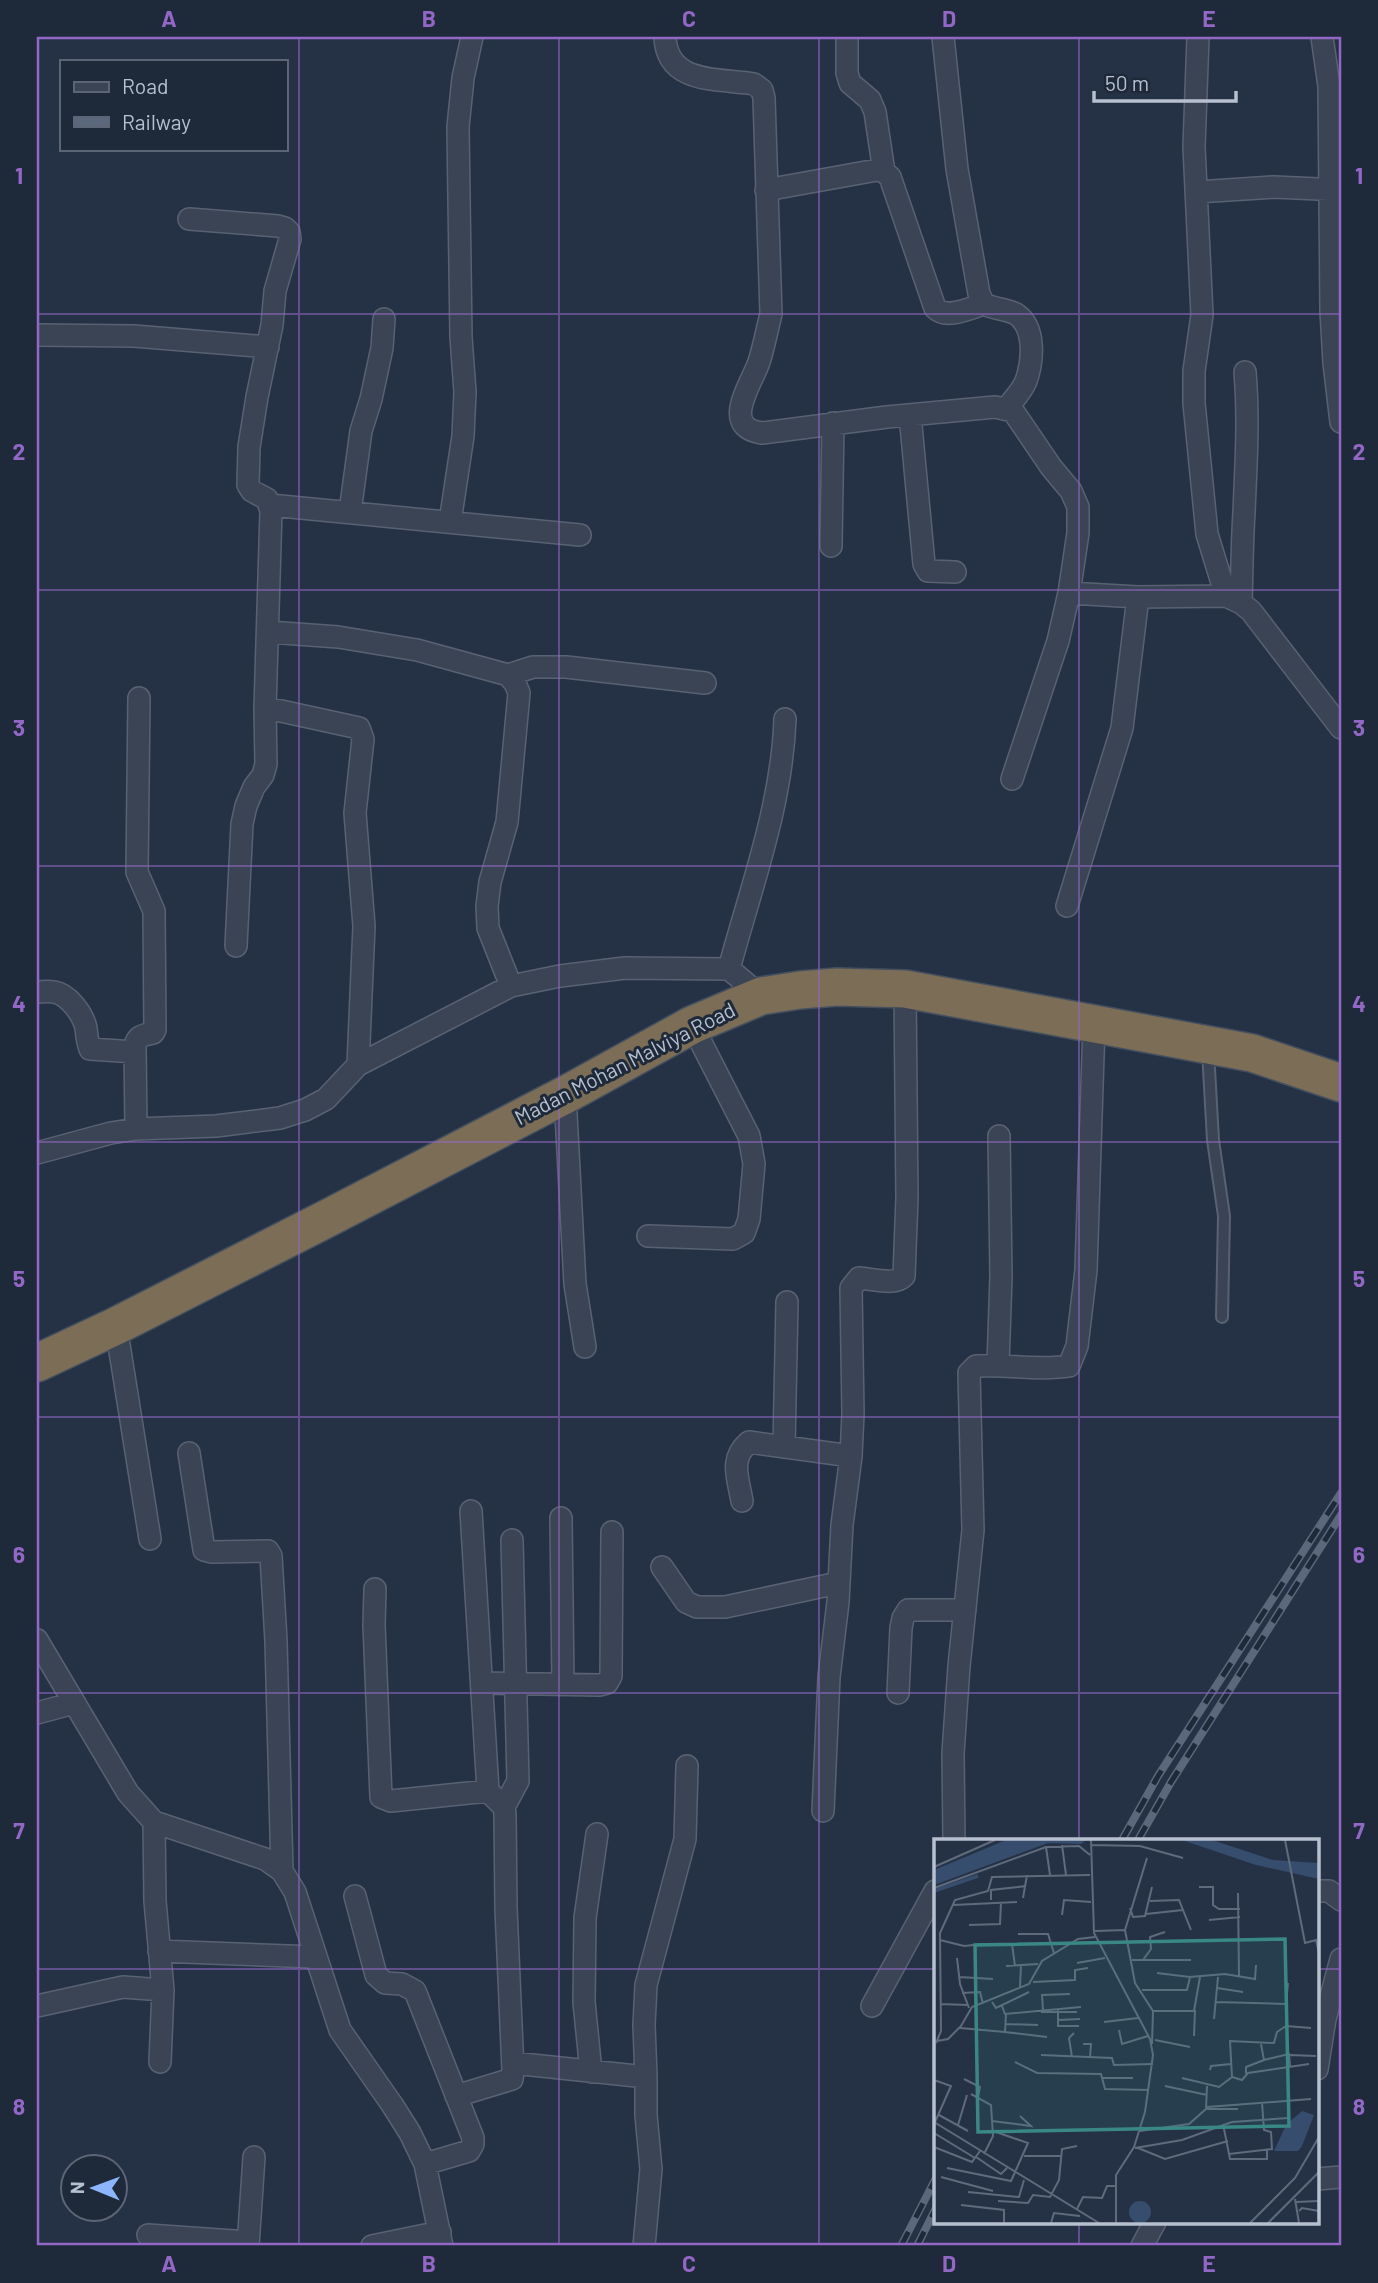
<svg xmlns="http://www.w3.org/2000/svg" width="1378" height="2283" font-family="Barlow,sans-serif">
	<style>
		.lines { fill: none; stroke-linecap: round; stroke-linejoin: round }
		.lane-casing { stroke: #586272; stroke-width: 14 }
		.street-casing { stroke: #586272; stroke-width: 24 }
		.highway-casing { stroke: #444f5f; stroke-width: 40 }
		.lane { stroke: #3a4455; stroke-width: 10 }
		.street { stroke: #3a4455; stroke-width: 21 }
		.highway { stroke: #7b6d56; stroke-width: 37 }
		.rail-casing { stroke: #5b687c; stroke-width: 8 }
		.rail { stroke: #1e293a; stroke-width: 5; stroke-dasharray: 16; stroke-linecap: butt }
		.grid { fill: none; stroke: #9367c5; stroke-width: 2; stroke-opacity: 0.55 }
		.labels { text-anchor: middle; stroke-width: 6; stroke-linejoin: round; paint-order: stroke }
		.street-label { font-size: 21px; fill: #b7c0ce; stroke: #1e293a }
		.inset-river { fill: none; stroke: #374d6e; stroke-width: 3.5 }
		.inset-road { fill: none; stroke: #5f6b7c; stroke-width: 2 }
		.view { fill: #398886; fill-opacity: 0.15; stroke: #398886; stroke-width: 3.5 }
		.inset-edge { fill: none; stroke: #b7c0ce; stroke-width: 3.5 }
		.neatline { fill: none; stroke: #9367c5; stroke-width: 2.5 }
		.grid-label { font-size: 23px; text-anchor: middle; font-weight: bold; fill: #9367c5 }
	</style>
	<rect width="100%" height="100%" fill="#253246"/>
	<g class="lines">
		<defs>
			<path id="lane" d="M1208,1051L1213,1140L1224,1216L1222,1317"/>
			<path id="street" d="M665,37C667,85 719,78 754,84L762,90L764,98L771,314C767,330 764,346 759,362C751,385 720,427 762,433L887,417L995,407L1013,411L1051,467L1071,491L1078,507V533L1069,593L1058,641L1012,779
				M847,37V73L850,83L870,100L875,112L884,172
				M943,37L957,169L979,294L984,304C994,309 1007,309 1016,314C1036,327 1033,361 1026,381C1022,391 1013,400 1007,408
				M1198,37L1194,147L1202,315L1194,371V403L1207,534L1226,596
				M1322,37L1329,86L1331,311L1334,363L1341,422
				M766,190L877,170L884,172L890,177L935,308C947,320 970,308 984,304
				M1197,192L1274,187L1341,190
				M189,219L278,226L285,228L289,232L290,239L275,291L272,325L257,397L249,447L248,485L252,491L267,499L271,511L265,709L281,711L359,728L363,739L355,813L364,926L358,1065
				M37,335L134,336L268,347
				M910,415L924,564L928,571L955,572
				M270,505L580,535
				M350,512L361,431L371,399L382,348L384,319
				M450,522L463,436L465,392L461,337L458,127L463,78L472,37
				M831,546L833,423
				M1069,593L1138,597L1226,596L1241,603L1251,611L1341,728
				M1241,603C1242,573 1242,542 1244,512C1246,464 1249,419 1245,372
				M269,632L338,637L417,650L508,675L515,683L519,693L507,822L490,882L487,906L488,928L511,986
				M508,675L533,667H566L705,683
				M1067,906L1122,728L1138,597
				M236,946L242,824L246,806L254,787L263,775L266,764L265,709
				M729,969C751,887 782,805 785,719
				M37,992C42,992 48,991 54,992C68,994 83,1014 86,1028C87,1036 87,1041 90,1049L135,1052
				M565,1095L575,1284L585,1347
				M136,1129L135,1046C137,1035 144,1035 153,1033L155,1030L154,911L137,872L139,698
				M37,1153L111,1133L136,1129L216,1126L280,1118L305,1110L326,1099L358,1065L511,986L560,976L625,968L729,969L761,996
				M648,1236L733,1239L744,1233L749,1219L754,1164L749,1136L692,1025
				M116,1326L150,1539
				M998,1365L1001,1276L999,1136
				M784,1447L787,1302
				M189,1453L204,1550L211,1552L268,1551L271,1556L276,1641L282,1871
				M742,1501C738,1477 729,1459 749,1442L851,1456
				M561,1518L563,1684
				M662,1567L686,1602L697,1607H725L838,1583
				M375,1589L374,1625L381,1797L391,1801L488,1791
				M37,1640L128,1793L154,1822L265,1859L282,1871L295,1892L340,2030L393,2106L410,2133L425,2164L442,2246
				M482,1683L600,1685L607,1683L611,1676L612,1532
				M898,1693L901,1628L903,1618L908,1610H965
				M37,1713L74,1703
				M504,1807L518,1781L512,1540
				M823,1811L829,1677L838,1602L842,1525L851,1456L853,1414L851,1288L859,1278C873,1279 895,1286 904,1276L907,1198L905,989
				M154,1822L155,1901L163,1990L160,2062
				M954,1840L953,1753L959,1666L973,1530L969,1373L976,1366C1006,1364 1040,1371 1069,1366L1077,1346L1086,1270L1094,1025
				M1317,1891H1329L1341,1900
				M355,1896L376,1975L385,1983L402,1984L415,1991L473,2138V2144L469,2151L425,2164
				M159,1951L315,1957
				M37,2006L123,1987L163,1990
				M872,2006L935,1891
				M513,2063L646,2077L644,2025L646,1985L685,1839L687,1766
				M1317,2069L1325,2019L1341,1959
				M591,2072L584,2002L585,1918L597,1834
				M456,2096L512,2079L513,2071L506,1908L505,1814L504,1807L488,1791L471,1511
				M1317,2179L1341,2177
				M148,2235L248,2242
				M248,2246L254,2157
				M372,2246L440,2232
				M644,2246L651,2169L646,2115V2077
				M1142,2246L1155,2222"/>
			<path id="highway" d="M37,1363L116,1326L328,1218L565,1095L692,1025L761,996L800,990L837,987L905,989L1252,1053L1341,1083"/>
		</defs>
		<use href="#lane" class="lane-casing"/>
		<use href="#street" class="street-casing"/>
		<use href="#highway" class="highway-casing"/>
		<use href="#lane" class="lane"/>
		<use href="#street" class="street"/>
		<use href="#highway" class="highway"/>
		<defs>
			<path id="rail" d="M1122,1840L1158,1776L1341,1493
				M1138,1840L1171,1782L1341,1515
				M901,2246L935,2180
				M917,2246L935,2210"/>
		</defs>
		<use href="#rail" class="rail-casing"/>
		<use href="#rail" class="rail"/>
	</g>
	<path class="grid" d="M299,37V2246M559,37V2246M819,37V2246M1079,37V1840M37,314H1341M37,590H1341M37,866H1341M37,1142H1341M37,1417H1341M37,1693H1341M37,1969H935M1317,1969H1341M1079,2222V2246"/>
	<g class="labels">
		<g class="street-label">
			<text transform="translate(625 1064) rotate(-27)" y="7">Madan Mohan Malviya Road</text>
		</g>
	</g>
	<g transform="translate(934 1839)">
		<rect width="385" height="385" fill="#253246"/>
		<path d="M72,1H152L147,5L114,4L0,46V31ZM248,1H278L339,21L385,24V40L322,26ZM368,272L380,276L368,307L364,312H340L352,286ZM195 373a11 11 0 1 1 22 0a11 11 0 1 1-22 0Z" fill="#374d6e"/>
		<path class="inset-river" d="M0,52L44,37"/>
		<path class="inset-road" d="M157,1L160,94L216,200L219,216L211,273L200,308L182,336V384M351,1L371,104L382,101L385,114M128,6L132,36M158,6L206,7L249,19M112,8L116,36M213,19L191,91L201,144L219,172L218,205M0,28L61,1M265,48H279V66L285,70H306M0,49L112,8L145,7L156,16M304,54L305,137M89,59L93,36M57,61V51L92,47M216,62L245,61L257,91M19,66L83,63M196,69L199,78L211,77L218,48M212,75L249,71M128,76L130,61L157,63M275,81L306,78M35,86L66,85L67,63M161,92L191,91M84,95H114L120,114M6,101L30,107L50,105M78,105L81,127M23,119L26,145L35,169M198,121H257M209,121L217,110L216,98L231,93M143,124L171,119M72,127L104,125M223,134L256,138M25,138L59,140M99,143L141,141V131L154,129M86,148L87,126M283,149L309,153M208,151H253L256,138L291,135L321,140L322,126M28,154L46,153L49,165M58,163L62,169L95,153M282,163L352,165L354,144M6,165L34,166M68,167L71,175L147,168M124,170V187H145M109,171L108,156L136,155M219,172H260L266,138M107,173H143M72,175L71,193L113,198M280,180L284,138M124,181L146,180M170,183L204,179M71,185L104,186M26,189L71,193M185,191L188,205L214,197M260,197L261,171M221,201L256,208M3,202L14,200L27,187L38,168L95,145L108,122L144,100L161,98M2,204L7,192L6,94L21,61L54,52L58,38L156,36M149,205H157L156,219M107,216L178,219L180,226L219,225M356,216L382,217M138,218L135,199L140,194M330,221L355,215L356,227M81,223L103,234L167,235L171,250L215,251M276,231L277,227L297,225M312,235V228L330,221L327,205M298,238L308,241L314,234L375,225M168,239H199M248,239L285,248L298,238L296,202L340,204L343,193L352,187L377,189M30,240L46,248L44,258M0,241L17,247L1,283M231,247L273,256M37,255L57,266L59,297L50,315M273,268L377,260M273,270H304M5,276L34,292M58,282L97,287L86,277M0,283L165,384M289,285L296,320H333V311M24,286L33,256M206,292L255,285L272,270L273,247M0,294L41,319M0,308L38,323L46,312M201,309L248,301L298,283L354,279M204,309L231,320L294,302M295,315L338,310L337,293L330,291L328,263M90,317H127M42,318L67,335L73,329M13,329L77,342L94,304L59,292M7,338L59,352M34,353L85,358L90,341M361,360L365,384M64,362L94,364L99,356L116,358L125,341L128,310L143,307M362,363L385,362M27,366L70,371V384M143,370L149,358L168,359L173,347H181M365,372L368,369L385,372M117,384L120,374L146,377M316,384L361,339L385,298M334,384L385,333"/>
		<path class="view" d="M351,100L355,287L44,293L41,106Z"/>
		<rect width="385" height="385" class="inset-edge"/>
	</g>
	<rect width="1378" height="2283" fill="none" stroke="#1e293a" stroke-width="77"/>
	<rect x="60" y="60" width="228" height="91" fill="#1e293a" stroke="#5b6575" stroke-width="2"/>
	<rect x="74" y="82" width="35" height="10" fill="#3a4455" stroke="#5b6575" stroke-width="2"/>
	<text x="122" y="94" font-size="21" fill="#b7c0ce">Road</text>
	<rect x="74" y="117" width="35" height="10" fill="#5b687c" stroke="#5b6575" stroke-width="2"/>
	<text x="122" y="130" font-size="21" fill="#b7c0ce">Railway</text>
	<g transform="translate(94 2188) rotate(271)"><circle r="33" fill="#1e293a" stroke="#5b6575" stroke-width="2"/>
	<path d="M0-5L12 26L0 18L-12 26Z" fill="#8bb6ff"/>
	<text y="-10" font-size="19" font-weight="bold" text-anchor="middle" fill="#b7c0ce">N</text>
	</g>
	<path d="M1094 91v10h142v-10" fill="none" stroke="#b7c0ce" stroke-width="3.5"/>
	<text x="1105" y="91" font-size="21" fill="#b7c0ce" stroke="#1e293a" stroke-width="5" paint-order="stroke">50 m</text>
	<rect x="38" y="38" width="1302" height="2206" class="neatline"/>
	<g class="grid-label">
		<text x="169" y="27">A</text>
		<text x="429" y="27">B</text>
		<text x="689" y="27">C</text>
		<text x="949" y="27">D</text>
		<text x="1209" y="27">E</text>
		<text x="19" y="184">1</text>
		<text x="1359" y="184">1</text>
		<text x="19" y="460">2</text>
		<text x="1359" y="460">2</text>
		<text x="19" y="736">3</text>
		<text x="1359" y="736">3</text>
		<text x="19" y="1012">4</text>
		<text x="1359" y="1012">4</text>
		<text x="19" y="1287">5</text>
		<text x="1359" y="1287">5</text>
		<text x="19" y="1563">6</text>
		<text x="1359" y="1563">6</text>
		<text x="19" y="1839">7</text>
		<text x="1359" y="1839">7</text>
		<text x="19" y="2115">8</text>
		<text x="1359" y="2115">8</text>
		<text x="169" y="2272">A</text>
		<text x="429" y="2272">B</text>
		<text x="689" y="2272">C</text>
		<text x="949" y="2272">D</text>
		<text x="1209" y="2272">E</text>
	</g>
</svg>
